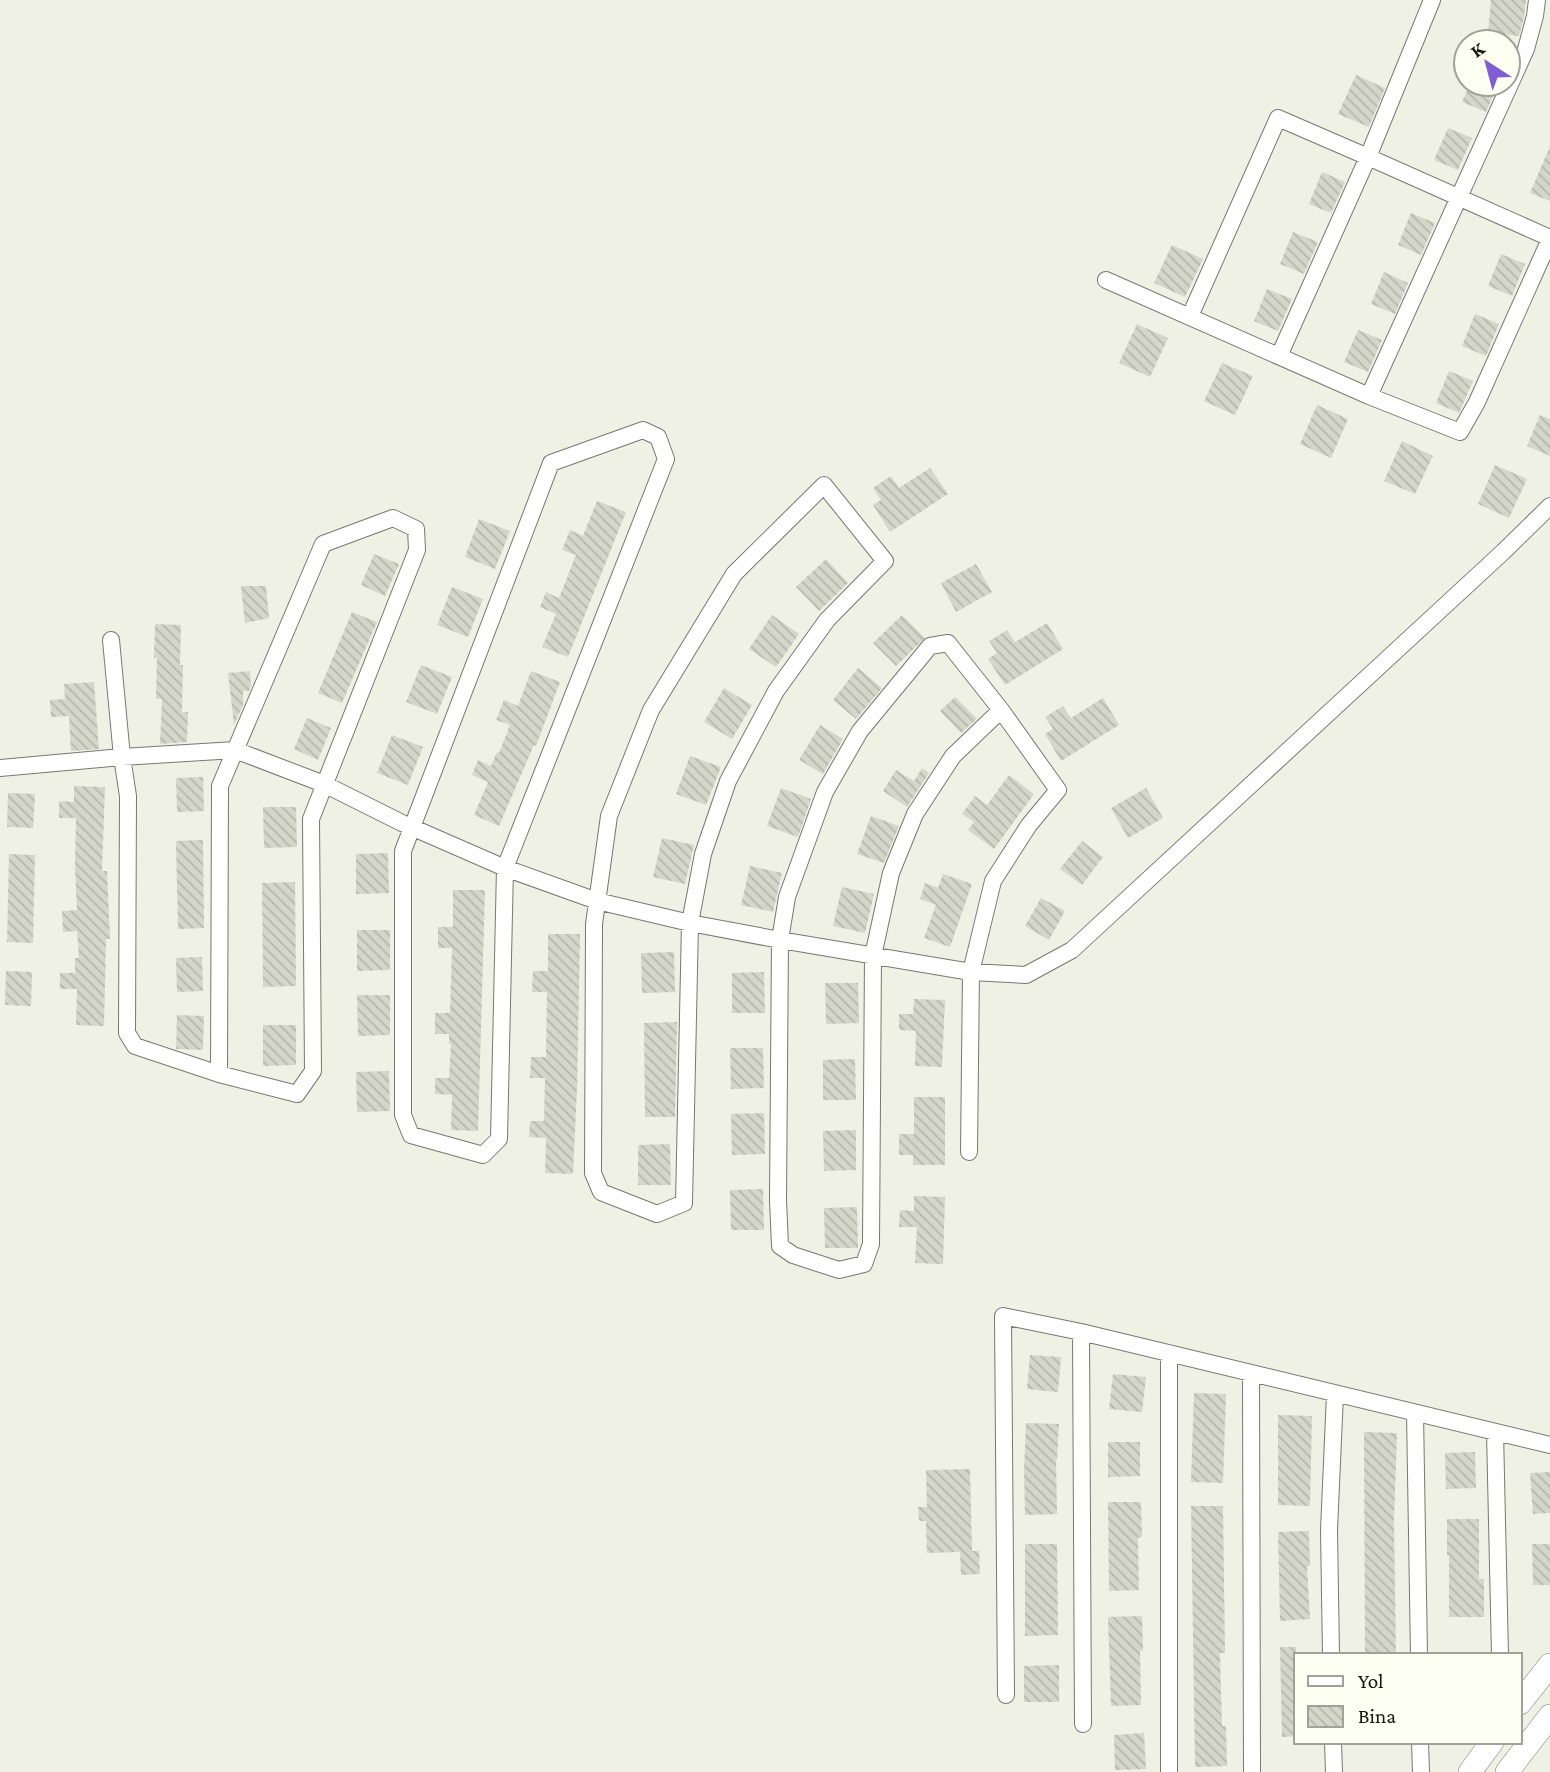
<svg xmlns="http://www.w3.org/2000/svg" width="1550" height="1772" font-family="'Crimson Pro',serif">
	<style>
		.building { fill: url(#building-back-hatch) }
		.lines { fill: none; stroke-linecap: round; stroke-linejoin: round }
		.street-casing { stroke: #77796d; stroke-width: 18 }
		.secondary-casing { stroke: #77796d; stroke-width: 24 }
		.street { stroke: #fff; stroke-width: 16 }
		.secondary { stroke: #fff; stroke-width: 23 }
	</style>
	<defs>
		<pattern id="building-back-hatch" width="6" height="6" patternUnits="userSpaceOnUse" patternTransform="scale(1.75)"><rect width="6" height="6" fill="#d4d6c9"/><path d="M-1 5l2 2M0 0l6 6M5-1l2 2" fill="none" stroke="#b5b7ac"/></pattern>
	</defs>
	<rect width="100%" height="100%" fill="#f0f1e5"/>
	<path class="building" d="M1491,0H1526L1524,17L1519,36L1488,33Z
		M1356,75L1385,88L1369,127L1338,114Z
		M1470,84H1498L1486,112L1462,102Z
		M1448,128L1472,138L1458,170L1434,160Z
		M1550,146V201L1530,193Z
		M1322,172L1345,182L1331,213L1309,204Z
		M1411,213L1435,223L1421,255L1398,245Z
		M1293,232L1318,242L1304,274L1280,264Z
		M1172,245L1203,259L1185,297L1154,283Z
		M1501,254L1525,264L1512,296L1488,286Z
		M1384,272L1408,283L1395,314L1371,304Z
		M1267,289L1292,299L1278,331L1254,321Z
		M1475,314L1499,324L1486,356L1462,346Z
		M1137,324L1168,338L1150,377L1119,363Z
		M1358,330L1382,340L1368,372L1344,362Z
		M1222,363L1253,376L1235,415L1204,401Z
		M1449,371L1473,381L1459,413L1436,403Z
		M1317,405L1348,419L1331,458L1300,444Z
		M1540,415L1550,419V456L1527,446Z
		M1402,441L1433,456L1415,494L1384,481Z
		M1495,465L1527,479L1509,518L1478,504Z
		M930,468L948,494L890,532L873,505L881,500L873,488L891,476L899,488Z
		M597,501L626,512L568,657L542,647L556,614L540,607L546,592L559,598L576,555L562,550L570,530L583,536Z
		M479,519L510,531L495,569L465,557Z
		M374,554L399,564L385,596L361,585Z
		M826,559L848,583L819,611L796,587Z
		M976,564L992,592L956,612L941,583Z
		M241,586H266L269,618L245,623Z
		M452,587L483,599L468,637L437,625Z
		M352,612L377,622L342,703L318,693Z
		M772,615L799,634L776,667L749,649Z
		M902,615L925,638L896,666L873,643Z
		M1047,623L1063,649L1005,685L988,659L997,653L989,641L1007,630L1015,642Z
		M155,624L181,625L180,665H183L182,712H188L187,742L160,744L162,699H156L157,658H154Z
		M421,665L452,677L437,714L406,702Z
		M858,668L882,688L856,719L833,700Z
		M250,671L251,686L249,691H243V705L234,725L228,673Z
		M531,671L560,682L536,746L534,745L499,826L474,815L488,782L472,775L478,760L491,766L497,752L499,753L510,725L496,720L504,700L518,706Z
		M94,682L99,749L71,751L69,716L51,717L50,700L65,699L64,684Z
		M724,688L752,705L732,739L704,722Z
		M955,697L977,719L961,733L940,711Z
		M1103,698L1119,725L1061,761L1045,734L1053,729L1045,717L1063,706L1071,718Z
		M307,718L331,728L318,760L294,749Z
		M820,725L843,739L823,774L799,760Z
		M392,735L423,747L408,785L377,773Z
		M690,756L721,767L706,805L676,794Z
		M922,768L929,773L907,807L883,791L896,770L914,781Z
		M1009,775L1034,794L994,849L968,830L974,822L962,814L975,796L987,805Z
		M203,777L204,811L177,812L176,778Z
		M74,786L105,787L102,871H107L110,939H106L104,1026L76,1025L77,989H60V973H75V958H79L77,931L63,932L62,911L77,910L75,867L76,818H59V801L74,802Z
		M781,788L811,799L798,837L767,826Z
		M1146,788L1163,818L1128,838L1111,808Z
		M8,793L35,794L33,828L7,827Z
		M263,807H296L297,847L264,848Z
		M871,816L899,826L884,863L857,854Z
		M662,838L694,845L685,884L653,877Z
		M203,840L204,928L178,929L176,841Z
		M1082,841L1103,857L1082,885L1060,869Z
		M388,853L389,893L356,894V854Z
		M9,854L35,855L33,943L7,942Z
		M750,866L782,873L773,912L741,905Z
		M943,874L972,884L950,947L924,938L936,905L920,899L925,883L938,888Z
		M295,882L296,986L263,987L262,883Z
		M842,887L874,894L865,933L833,926Z
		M453,890H485L478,1131L451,1130L452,1095L435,1094V1078H449L451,1044H449V1034H435V1013H450L452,948H438V927H453Z
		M1041,898L1065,911L1049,940L1025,926Z
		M357,930H390V970L357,971Z
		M548,934H580L577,1088L573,1174L545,1173L546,1138L529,1137L530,1121H544L545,1078H530L531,1057H546L547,992H532L533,971H548Z
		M674,952L675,992L642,993L641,953Z
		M202,957L203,991L177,992L176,958Z
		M6,971L32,972L31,1006L5,1005Z
		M764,972L765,1013H732V973Z
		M825,983H858L859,1023L826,1024Z
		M357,995H390V1035L358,1036Z
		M914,999L945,1000L942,1067L915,1066L916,1031L899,1030V1014H913Z
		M177,1015L204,1016L203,1050L176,1049Z
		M677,1022L675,1117H645L644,1023Z
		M263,1025H296V1065L263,1066Z
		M730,1048H763L764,1088L731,1089Z
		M855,1059L856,1100H823V1060Z
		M389,1071L390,1111L357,1112L356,1072Z
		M914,1097H945V1165H913V1155H899V1134H914Z
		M764,1113L765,1154L732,1155L731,1114Z
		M856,1130V1170L824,1171L823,1131Z
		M670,1144L671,1185H638V1145Z
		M763,1189L764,1230H731L730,1190Z
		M914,1196L945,1197L943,1264L915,1263L917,1227H899L900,1210L914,1211Z
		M857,1207L858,1248H825L824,1208Z
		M1030,1355L1061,1357L1058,1392L1027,1389Z
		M1113,1374L1146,1377L1142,1412L1109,1409Z
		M1194,1393L1226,1394L1223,1483L1191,1482Z
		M1278,1415L1312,1416L1310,1506L1278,1505Z
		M1026,1423L1059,1424L1057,1460L1056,1459L1057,1514L1025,1515L1024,1470Z
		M1364,1432L1397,1433L1394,1521L1396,1655H1365Z
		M1108,1442H1140V1476L1108,1477Z
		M1475,1452L1476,1488L1446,1489L1445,1453Z
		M970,1469L972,1551H979L980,1574L961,1575L960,1552L927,1553L926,1521H919L918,1507H927L926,1470Z
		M1550,1472V1513L1533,1514L1530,1473Z
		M1108,1502H1141L1142,1537L1138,1538L1139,1590L1109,1591Z
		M1191,1506H1223L1225,1653H1220L1222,1726H1226L1227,1766L1195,1767Z
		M1447,1519H1479V1579H1484V1617H1449V1555H1447Z
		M1309,1531L1310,1566H1307L1310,1619L1280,1621L1278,1532Z
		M1025,1544H1057L1058,1635L1025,1636Z
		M1532,1544H1550V1585H1533Z
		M1142,1616L1143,1651H1140L1141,1705L1111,1706L1108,1617Z
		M1280,1647H1296V1736L1282,1737Z
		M1059,1665V1702H1024V1666Z
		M1144,1733L1146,1769L1115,1770L1114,1735Z"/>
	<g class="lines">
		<defs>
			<path id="street" d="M1106,280L1369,396L1460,432L1477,402L1550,239
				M1190,316L1278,118L1368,157L1550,238
				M1279,356L1368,157L1432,0
				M1369,396L1526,49L1535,16L1537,0
				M643,430L658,437L666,459L505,868L499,1139L483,1155L411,1135L403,1115V851L551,463Z
				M824,485L885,561L827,620L776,691L728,781L703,854L690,923L684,1203L657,1214L601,1192L593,1173L594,924L609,816L651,710L734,574Z
				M111,640L122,757L128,796L127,1033L135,1046L219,1074L297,1094L313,1071L311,819L417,550L416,529L393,518L323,544L220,786L219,1074
				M0,768L122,757L235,750L324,784L402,823L505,868L597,901L690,923L780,940L971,972L1026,975L1072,950L1503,552L1550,506
				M969,1152L971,972L993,881L1029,825L1058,790L1001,710L948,643L930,646L860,731L825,792L787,897L780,940L778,1200L780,1246L793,1255L839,1270L864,1264L871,1244L873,956L891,873L915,814L953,756L1001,710
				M1081,1332L1083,1724
				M1169,1353V1772
				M1251,1373L1252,1772
				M1415,1413L1419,1655
				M1495,1432L1500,1655
				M1331,1655L1329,1530L1335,1394
				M1006,1695L1003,1316L1081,1332L1550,1445
				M1333,1742L1334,1772
				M1420,1742L1421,1772"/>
			<path id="secondary" d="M1520,1703L1550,1665
				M1470,1772L1492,1742
				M1507,1772L1550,1716"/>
		</defs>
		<use href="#street" class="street-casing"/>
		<use href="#secondary" class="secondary-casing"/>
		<use href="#street" class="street"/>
		<use href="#secondary" class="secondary"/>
	</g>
	<rect x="1294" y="1653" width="228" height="91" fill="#fdfff2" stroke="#a0a298" stroke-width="2"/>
	<rect x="1308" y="1676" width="35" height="10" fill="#ffffff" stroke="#a0a298" stroke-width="2"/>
	<text x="1358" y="1688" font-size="21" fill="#151612">Yol</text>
	<rect x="1308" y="1706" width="35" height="21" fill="url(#building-back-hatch)" stroke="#a0a298" stroke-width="2"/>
	<text x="1358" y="1723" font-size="21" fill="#151612">Bina</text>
	<g transform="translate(1487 63) rotate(324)"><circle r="33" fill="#fdfff2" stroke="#a0a298" stroke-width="2"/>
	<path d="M0-5L12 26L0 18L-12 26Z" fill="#7f5dd7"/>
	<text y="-10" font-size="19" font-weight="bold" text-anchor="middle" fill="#151612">K</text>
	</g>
</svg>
